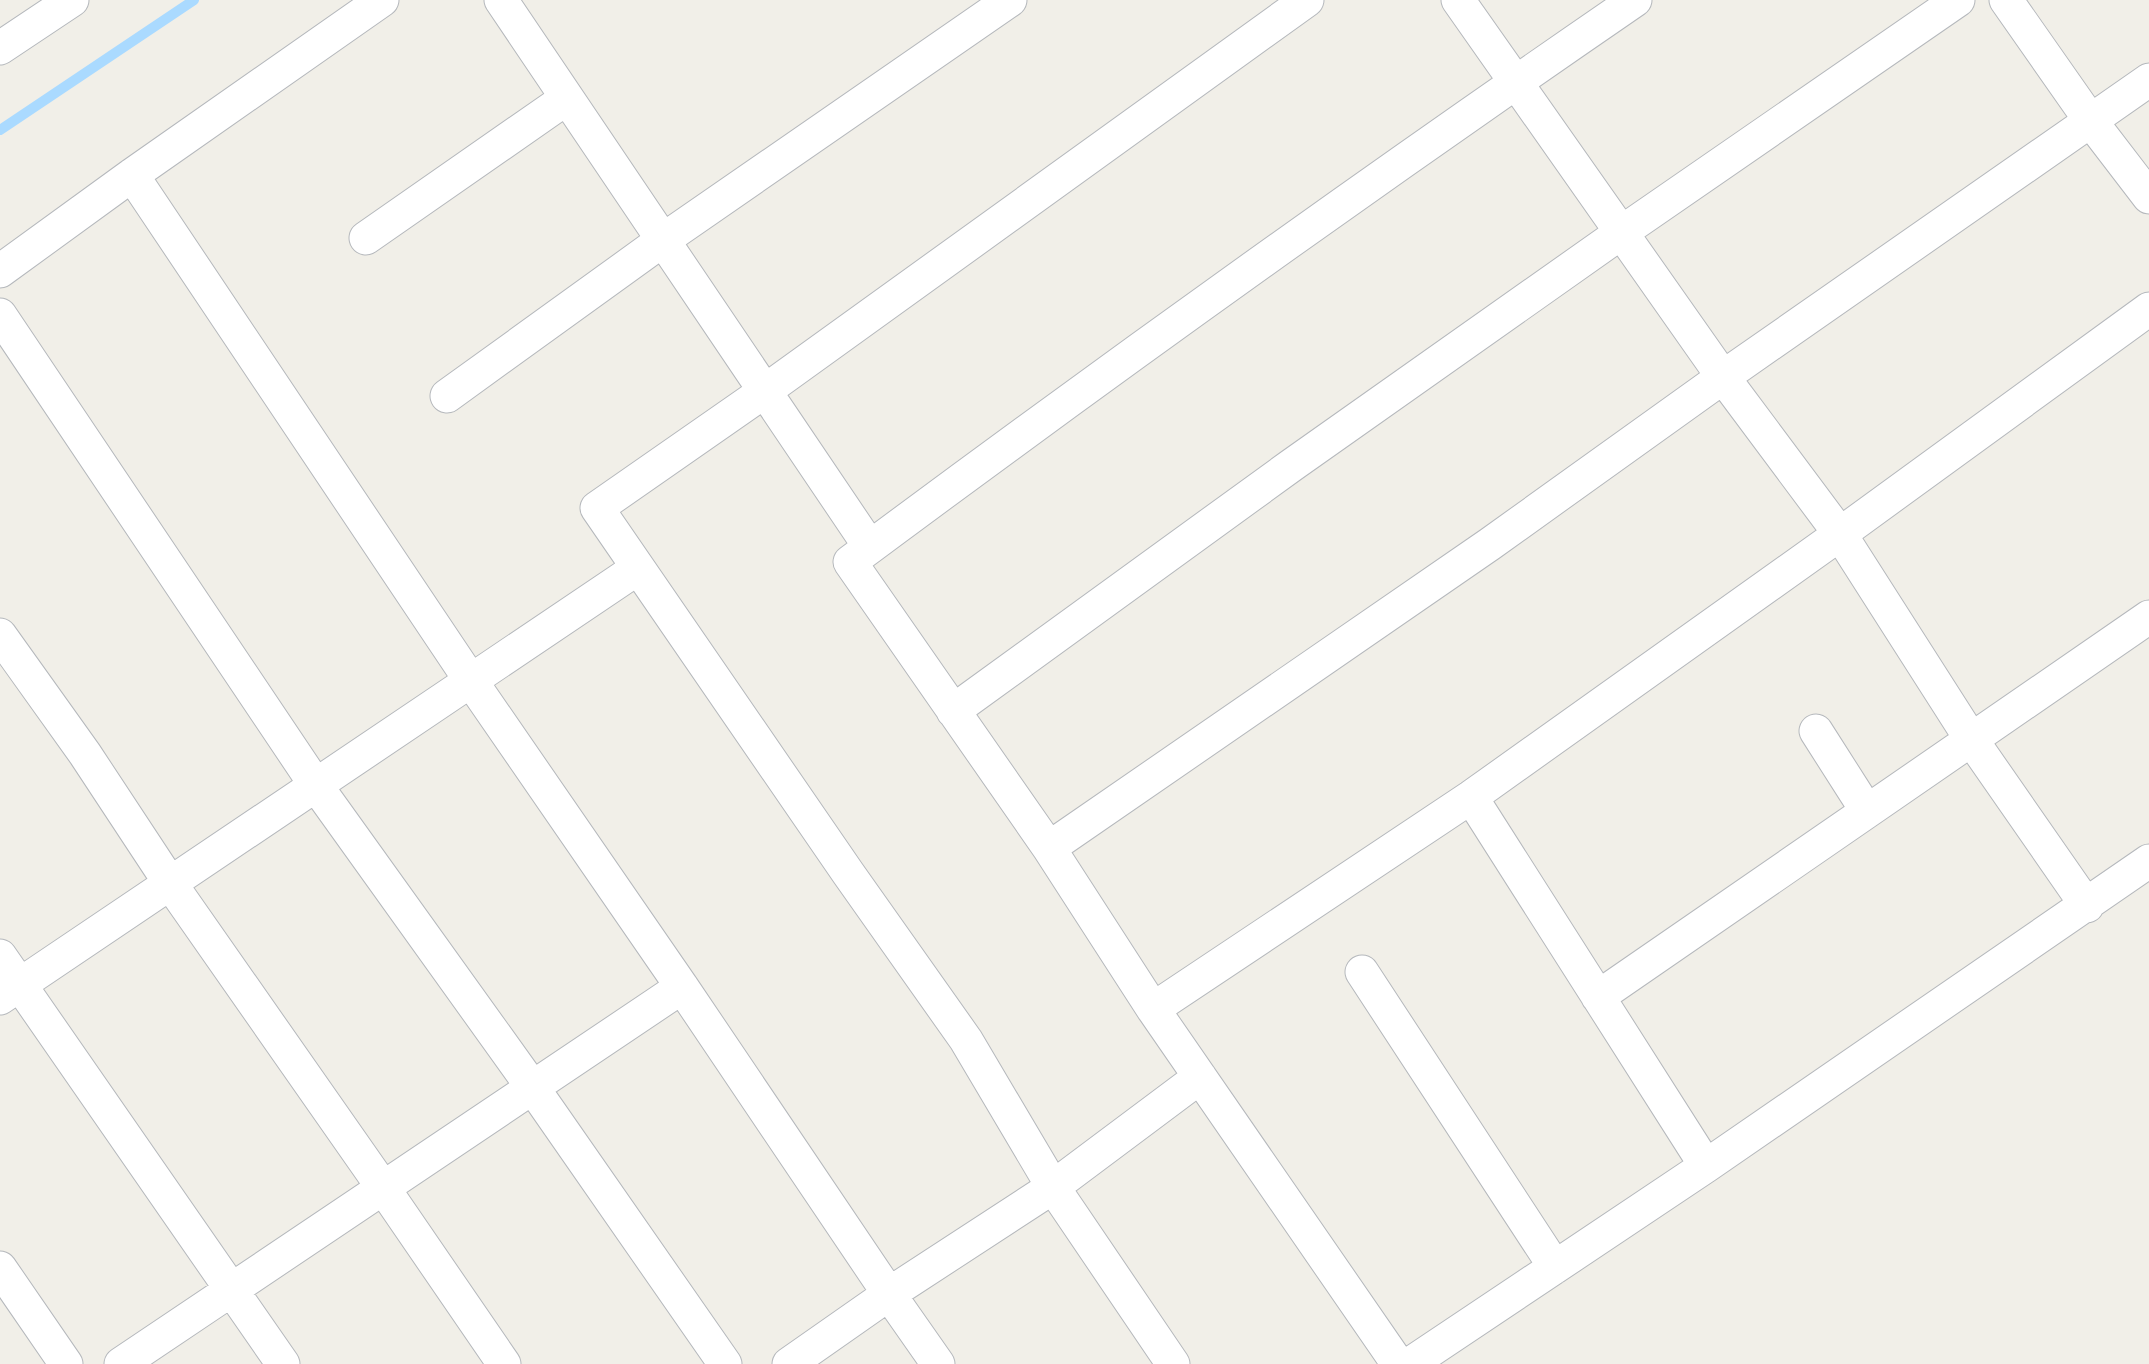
<svg xmlns="http://www.w3.org/2000/svg" width="2149" height="1364" font-family="Inter,sans-serif">
	<style>
		.lines { fill: none; stroke-linecap: round; stroke-linejoin: round }
		.stream { stroke: #aadaff; stroke-width: 10 }
		.minor-casing { stroke: #b5b8bc; stroke-width: 35 }
		.minor { stroke: #fff; stroke-width: 33 }
	</style>
	<rect width="100%" height="100%" fill="#f1efe8"/>
	<g class="lines">
		<path class="stream" d="M0,130L194,0"/>
		<defs>
			<path id="minor" d="M501,0L870,547
				M1458,0L1723,377L1840,534L1971,739L2087,906
				M2006,0L2090,120L2149,197
				M0,48L72,0
				M132,175L471,681L682,987L889,1294L938,1364
				M366,238L567,98
				M0,271L132,175L382,0
				M0,315L315,784L533,1088L725,1364
				M447,396L663,240L1010,0
				M0,635L85,754L170,883L384,1189L504,1364
				M953,711L1292,465L1622,232L1958,0
				M1816,731L1867,811
				M1471,797L1706,1166
				M1049,848L1490,544L1723,377L2149,80
				M0,956L283,1364
				M1362,972L1555,1267
				M1598,997L2149,617
				M0,998L638,568
				M1153,1009L1471,797L1840,534L2149,309
				M0,1268L66,1364
				M121,1364L682,987
				M789,1364L889,1294L1053,1187L1200,1077
				M1173,1364L1053,1187L966,1040L848,873L597,508L765,391L1307,0
				M1398,1364L1153,1009L1049,848L850,562C1108,370 1370,182 1635,0
				M1410,1364L1706,1166L2149,861"/>
		</defs>
		<use href="#minor" class="minor-casing"/>
		<use href="#minor" class="minor"/>
	</g>
</svg>
